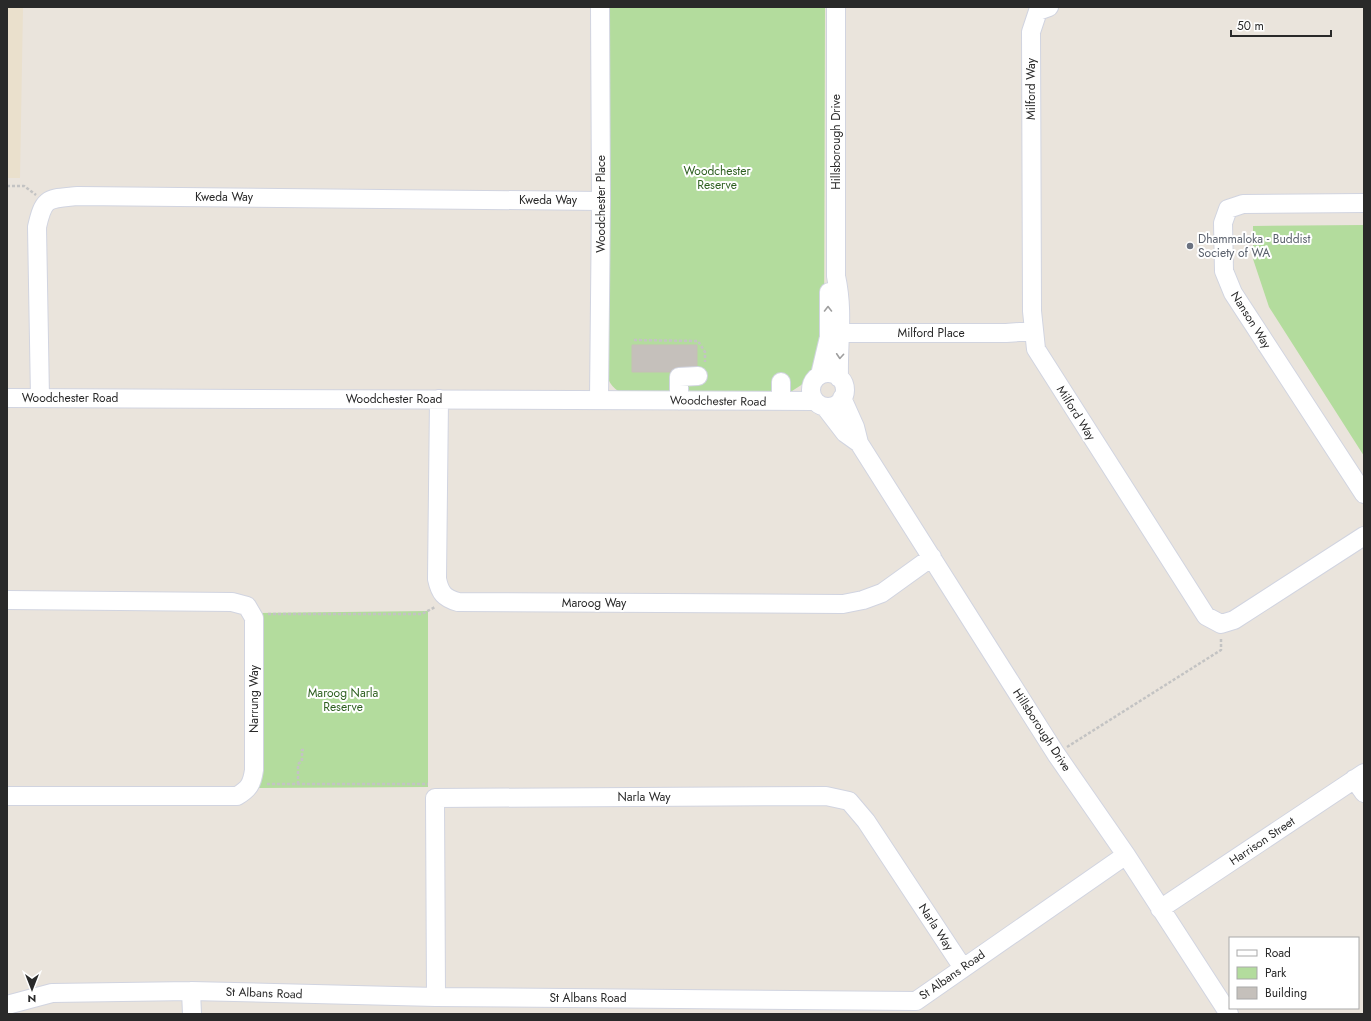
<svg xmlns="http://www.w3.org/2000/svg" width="1371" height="1021" font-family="Jost,sans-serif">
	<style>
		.education { fill: #eae0cc }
		.green { fill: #b3dc9d }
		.building { fill: #c5c0bb; stroke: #c5bfb6 }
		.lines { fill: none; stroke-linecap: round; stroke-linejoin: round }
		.minor-casing { stroke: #d1d4e0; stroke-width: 20 }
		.path { stroke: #c3c3c3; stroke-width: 2.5; stroke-dasharray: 3 2; stroke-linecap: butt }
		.minor { stroke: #fff; stroke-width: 18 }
		.oneway { stroke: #9f9f9f }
		.worship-dot { fill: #6b7280; stroke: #fff; stroke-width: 1.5 }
		.labels { text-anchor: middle; stroke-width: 4; stroke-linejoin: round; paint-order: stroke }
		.street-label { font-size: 12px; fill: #292929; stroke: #fff }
		.park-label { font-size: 12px; fill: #2e5f20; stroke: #fff }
		.worship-label { font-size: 12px; fill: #5b616d; stroke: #fff; text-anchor: start }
	</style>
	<rect width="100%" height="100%" fill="#eae4dc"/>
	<path class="education" d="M7,7H23L20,178H7Z"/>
	<path class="green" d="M610,7H825L824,349L821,366L809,380L792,391L761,396L622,393C608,387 601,369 609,355Z
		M1364,225V456L1269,307L1253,259V226Z
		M428,611V787L259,788L258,613Z"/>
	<path class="building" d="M632,345H697V372H632Z"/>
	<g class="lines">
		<defs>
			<path id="minor" d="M836,7V276C844,313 838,341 839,378
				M1049,7L1038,11L1031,32L1032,311L1036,349L1206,616L1221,624L1234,620L1364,536
				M1364,203L1243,204L1228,209L1223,223L1224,271L1233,293L1364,494
				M829,333H1006L1033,331
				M811 390a17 17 0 1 1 34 0a17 17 0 1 1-34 0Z
				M820,375L829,337V292
				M7,398L814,401
				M40,398L37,227C44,196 48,199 78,196L601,201
				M842,398L855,427L859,443L1056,754L1126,855L1229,1014
				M439,399L437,579C440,593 444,598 458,602L843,604L863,600L882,593L932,557
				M599,400L601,201L600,7
				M679,401V377L698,376
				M781,401V382
				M825,407L845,433L859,443
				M7,600L232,602L247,606L254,618V770C252,784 249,789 237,796H7
				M1354,779L1364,793
				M1160,909L1364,773
				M191,991L192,1014
				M436,997L435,798L826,796L849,801L866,821L963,968
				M7,1005L52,993L191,991L436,997L916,1001L1126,855"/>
		</defs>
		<use href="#minor" class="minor-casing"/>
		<path class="path" d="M7,186H24L36,195
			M634,340L698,341L705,352V362
			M268,614H422L435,607
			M1067,747L1221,650V639
			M267,784H428
			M298,784V764L302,761V750H306"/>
		<use href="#minor" class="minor"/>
	</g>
	<defs><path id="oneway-chevron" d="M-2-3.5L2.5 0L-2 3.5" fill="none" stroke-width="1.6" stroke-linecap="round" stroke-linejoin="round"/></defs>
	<g class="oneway">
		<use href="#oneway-chevron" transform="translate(828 309) rotate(-90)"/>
		<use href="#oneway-chevron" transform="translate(840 356) rotate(94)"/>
	</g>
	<circle class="worship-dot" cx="1190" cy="246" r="4"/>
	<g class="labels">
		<g class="street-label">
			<text transform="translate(1031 89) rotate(-90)" y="4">Milford Way</text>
			<text transform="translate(836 142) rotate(-90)" y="4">Hillsborough Drive</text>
			<text x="224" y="201">Kweda Way</text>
			<text x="548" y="204">Kweda Way</text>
			<text transform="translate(601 204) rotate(-90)" y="4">Woodchester Place</text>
			<text transform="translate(1251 320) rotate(58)" y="4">Nanson Way</text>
			<text x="931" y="337">Milford Place</text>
			<text x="70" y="402">Woodchester Road</text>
			<text x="394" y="403">Woodchester Road</text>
			<text transform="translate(718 401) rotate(1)" y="4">Woodchester Road</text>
			<text transform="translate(1076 413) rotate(58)" y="4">Milford Way</text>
			<text x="594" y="607">Maroog Way</text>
			<text transform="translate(254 699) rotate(-90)" y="4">Narrung Way</text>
			<text transform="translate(1042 730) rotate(57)" y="4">Hillsborough Drive</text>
			<text x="644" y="801">Narla Way</text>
			<text transform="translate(1262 841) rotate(-34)" y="4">Harrison Street</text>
			<text transform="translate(936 927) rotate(57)" y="4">Narla Way</text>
			<text transform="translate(952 975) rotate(-35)" y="4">St Albans Road</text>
			<text transform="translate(264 993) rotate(2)" y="4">St Albans Road</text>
			<text x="588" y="1002">St Albans Road</text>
		</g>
		<g class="park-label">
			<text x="717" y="175">Woodchester<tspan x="717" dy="14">Reserve</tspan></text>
			<text x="343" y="697">Maroog Narla<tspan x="343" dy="14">Reserve</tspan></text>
		</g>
		<g class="worship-label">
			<text x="1198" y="243">Dhammaloka - Buddist<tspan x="1198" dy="14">Society of WA</tspan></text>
		</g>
	</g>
	<rect width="1371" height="1021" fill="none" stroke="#292929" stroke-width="16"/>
	<rect x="1229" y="937" width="130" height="72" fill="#ffffff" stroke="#a9a9a9"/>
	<rect x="1237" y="950" width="20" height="6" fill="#ffffff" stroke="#a9a9a9"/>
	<text x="1265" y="957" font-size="12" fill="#292929">Road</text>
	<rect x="1237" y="967" width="20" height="12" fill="#b3dc9d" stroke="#a9a9a9"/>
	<text x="1265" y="977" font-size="12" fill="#292929">Park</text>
	<rect x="1237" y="987" width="20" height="12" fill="#c5c0bb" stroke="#a9a9a9"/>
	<text x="1265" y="997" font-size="12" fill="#292929">Building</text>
	<g transform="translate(32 989) rotate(180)" stroke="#ffffff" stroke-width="3" paint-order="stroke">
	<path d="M0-3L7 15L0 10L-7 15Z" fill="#292929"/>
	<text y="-6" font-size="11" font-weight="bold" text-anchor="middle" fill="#292929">N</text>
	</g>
	<path d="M1231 30v6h100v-6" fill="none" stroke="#292929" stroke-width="2"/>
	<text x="1237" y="30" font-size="12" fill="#292929" stroke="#ffffff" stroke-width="3" paint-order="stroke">50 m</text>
</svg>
